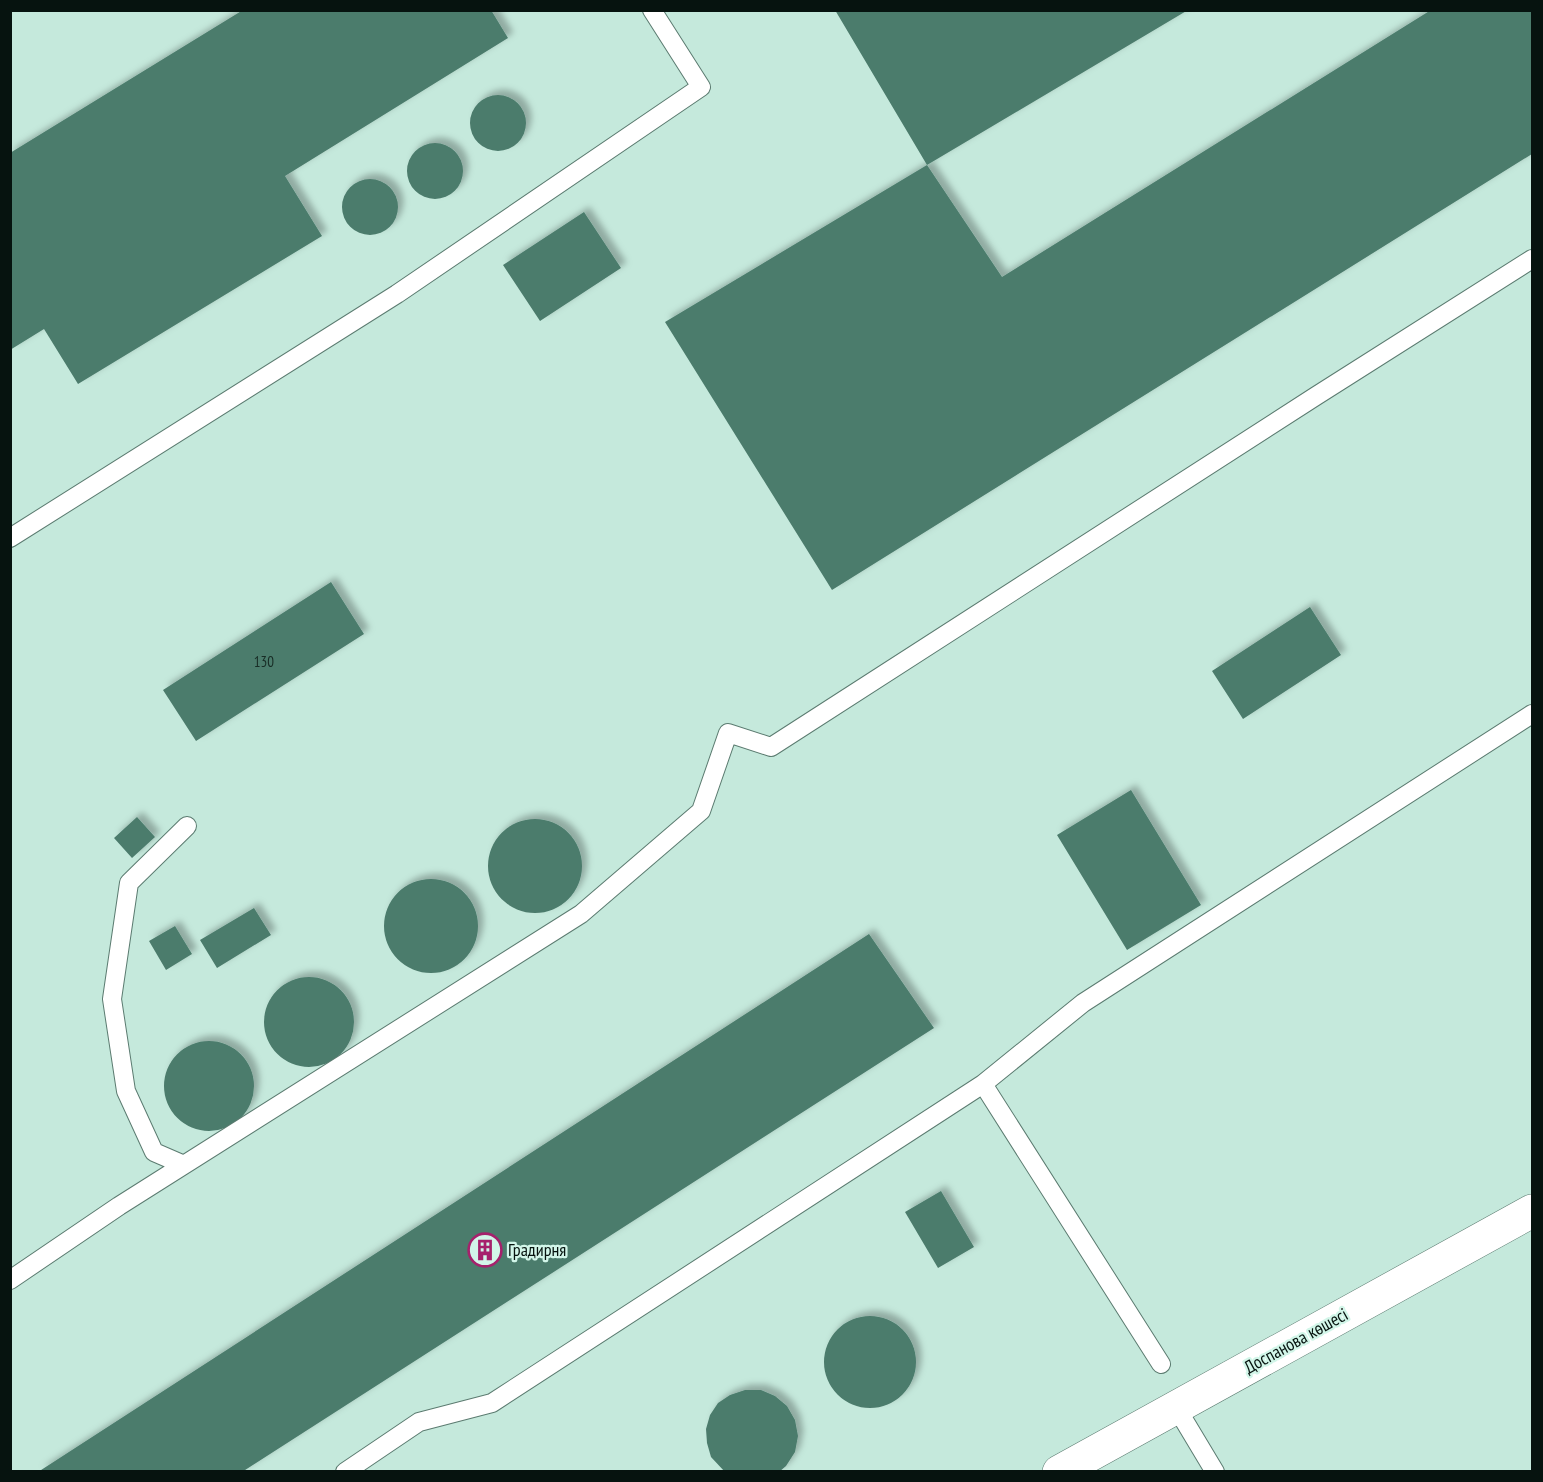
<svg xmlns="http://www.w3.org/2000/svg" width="1543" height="1482" font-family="'PT Sans Narrow',sans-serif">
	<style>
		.building { fill: #4c7b6c; filter: url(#shadow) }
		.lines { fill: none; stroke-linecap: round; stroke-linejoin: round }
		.service-casing { stroke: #5b7b70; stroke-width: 20 }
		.tertiary-casing { stroke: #5b7b70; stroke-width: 34 }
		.service { stroke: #fff; stroke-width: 18 }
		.tertiary { stroke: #fff; stroke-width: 33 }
		.labels { text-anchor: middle; stroke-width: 4.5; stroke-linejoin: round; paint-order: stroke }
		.number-label { font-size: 15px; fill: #182d26 }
		.poi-label { font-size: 18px; fill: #06130f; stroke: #d2f6e9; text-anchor: start }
		.street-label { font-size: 18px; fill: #06130f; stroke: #d2f6e9 }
	</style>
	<defs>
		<filter id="shadow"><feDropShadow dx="5.5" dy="-5.5" stdDeviation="3" flood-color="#0004"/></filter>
	</defs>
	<rect width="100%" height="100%" fill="#c5e9dc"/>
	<path class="building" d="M243,10H491L508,38L285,176L322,236L78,384L44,329L10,350V153Z
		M835,10H1188L927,165Z
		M1431,10H1532V154L832,590L665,322L927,165L1002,277Z
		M470 123a28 28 0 1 1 56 0a28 28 0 1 1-56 0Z
		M407 171a28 28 0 1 1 56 0a28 28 0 1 1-56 0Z
		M342 207a28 28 0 1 1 56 0a28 28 0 1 1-56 0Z
		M584,212L621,268L540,321L503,265Z
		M331,582L364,634L196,741L163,690Z
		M1310,607L1341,655L1243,719L1212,671Z
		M1131,790L1201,905L1127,950L1057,835Z
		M137,817L155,837L132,858L114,838Z
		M488 866a47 47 0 1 1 94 0a47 47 0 1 1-94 0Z
		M384 926a47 47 0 1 1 94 0a47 47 0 1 1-94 0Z
		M254,908L271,935L217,968L200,940Z
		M175,926L192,954L166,970L149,941Z
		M869,934L934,1028L242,1472H38Z
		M264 1022a45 45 0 1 1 90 0a45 45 0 1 1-90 0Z
		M164 1086a45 45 0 1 1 90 0a45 45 0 1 1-90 0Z
		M941,1191L974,1247L938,1268L905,1212Z
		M824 1362a46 46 0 1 1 92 0a46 46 0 1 1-92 0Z
		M745,1390H761L775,1396L787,1406L795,1420L798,1436L795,1452L786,1466L779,1472H725L711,1457L707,1443L706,1429L710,1415L718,1403L730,1395Z"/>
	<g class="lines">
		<defs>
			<path id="service" d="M10,538L397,294L701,87L652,10
				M983,1084L1083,1003L1532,714
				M184,1165L154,1152L126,1091L112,999L129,883L187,826
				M10,1280L119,1206L581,914L701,811L728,733L771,747L1316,396L1532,259
				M1176,1407L1215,1472
				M345,1472L419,1422L492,1403L983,1084L1161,1364"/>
			<path id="tertiary" d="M1059,1472L1532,1211"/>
		</defs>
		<use href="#service" class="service-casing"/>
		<use href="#tertiary" class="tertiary-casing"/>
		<use href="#service" class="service"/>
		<use href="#tertiary" class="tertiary"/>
	</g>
	<defs>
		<symbol id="building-ring" viewBox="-11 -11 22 22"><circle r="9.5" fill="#d2f6e9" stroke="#a6216c" stroke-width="1.5"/><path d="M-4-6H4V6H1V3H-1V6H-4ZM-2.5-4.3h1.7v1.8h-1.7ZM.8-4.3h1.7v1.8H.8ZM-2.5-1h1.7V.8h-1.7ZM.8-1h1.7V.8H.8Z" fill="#a6216c"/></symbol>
	</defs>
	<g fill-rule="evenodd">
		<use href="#building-ring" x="466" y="1231" width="38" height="38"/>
	</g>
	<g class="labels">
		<g class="number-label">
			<text x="264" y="667">130</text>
		</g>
		<g class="poi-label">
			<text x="508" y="1256">Градирня</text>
		</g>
		<g class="street-label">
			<text transform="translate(1296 1341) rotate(-29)" y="6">Доспанова көшесі</text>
		</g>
	</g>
	<rect width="1543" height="1482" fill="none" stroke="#06130f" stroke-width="24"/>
</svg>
